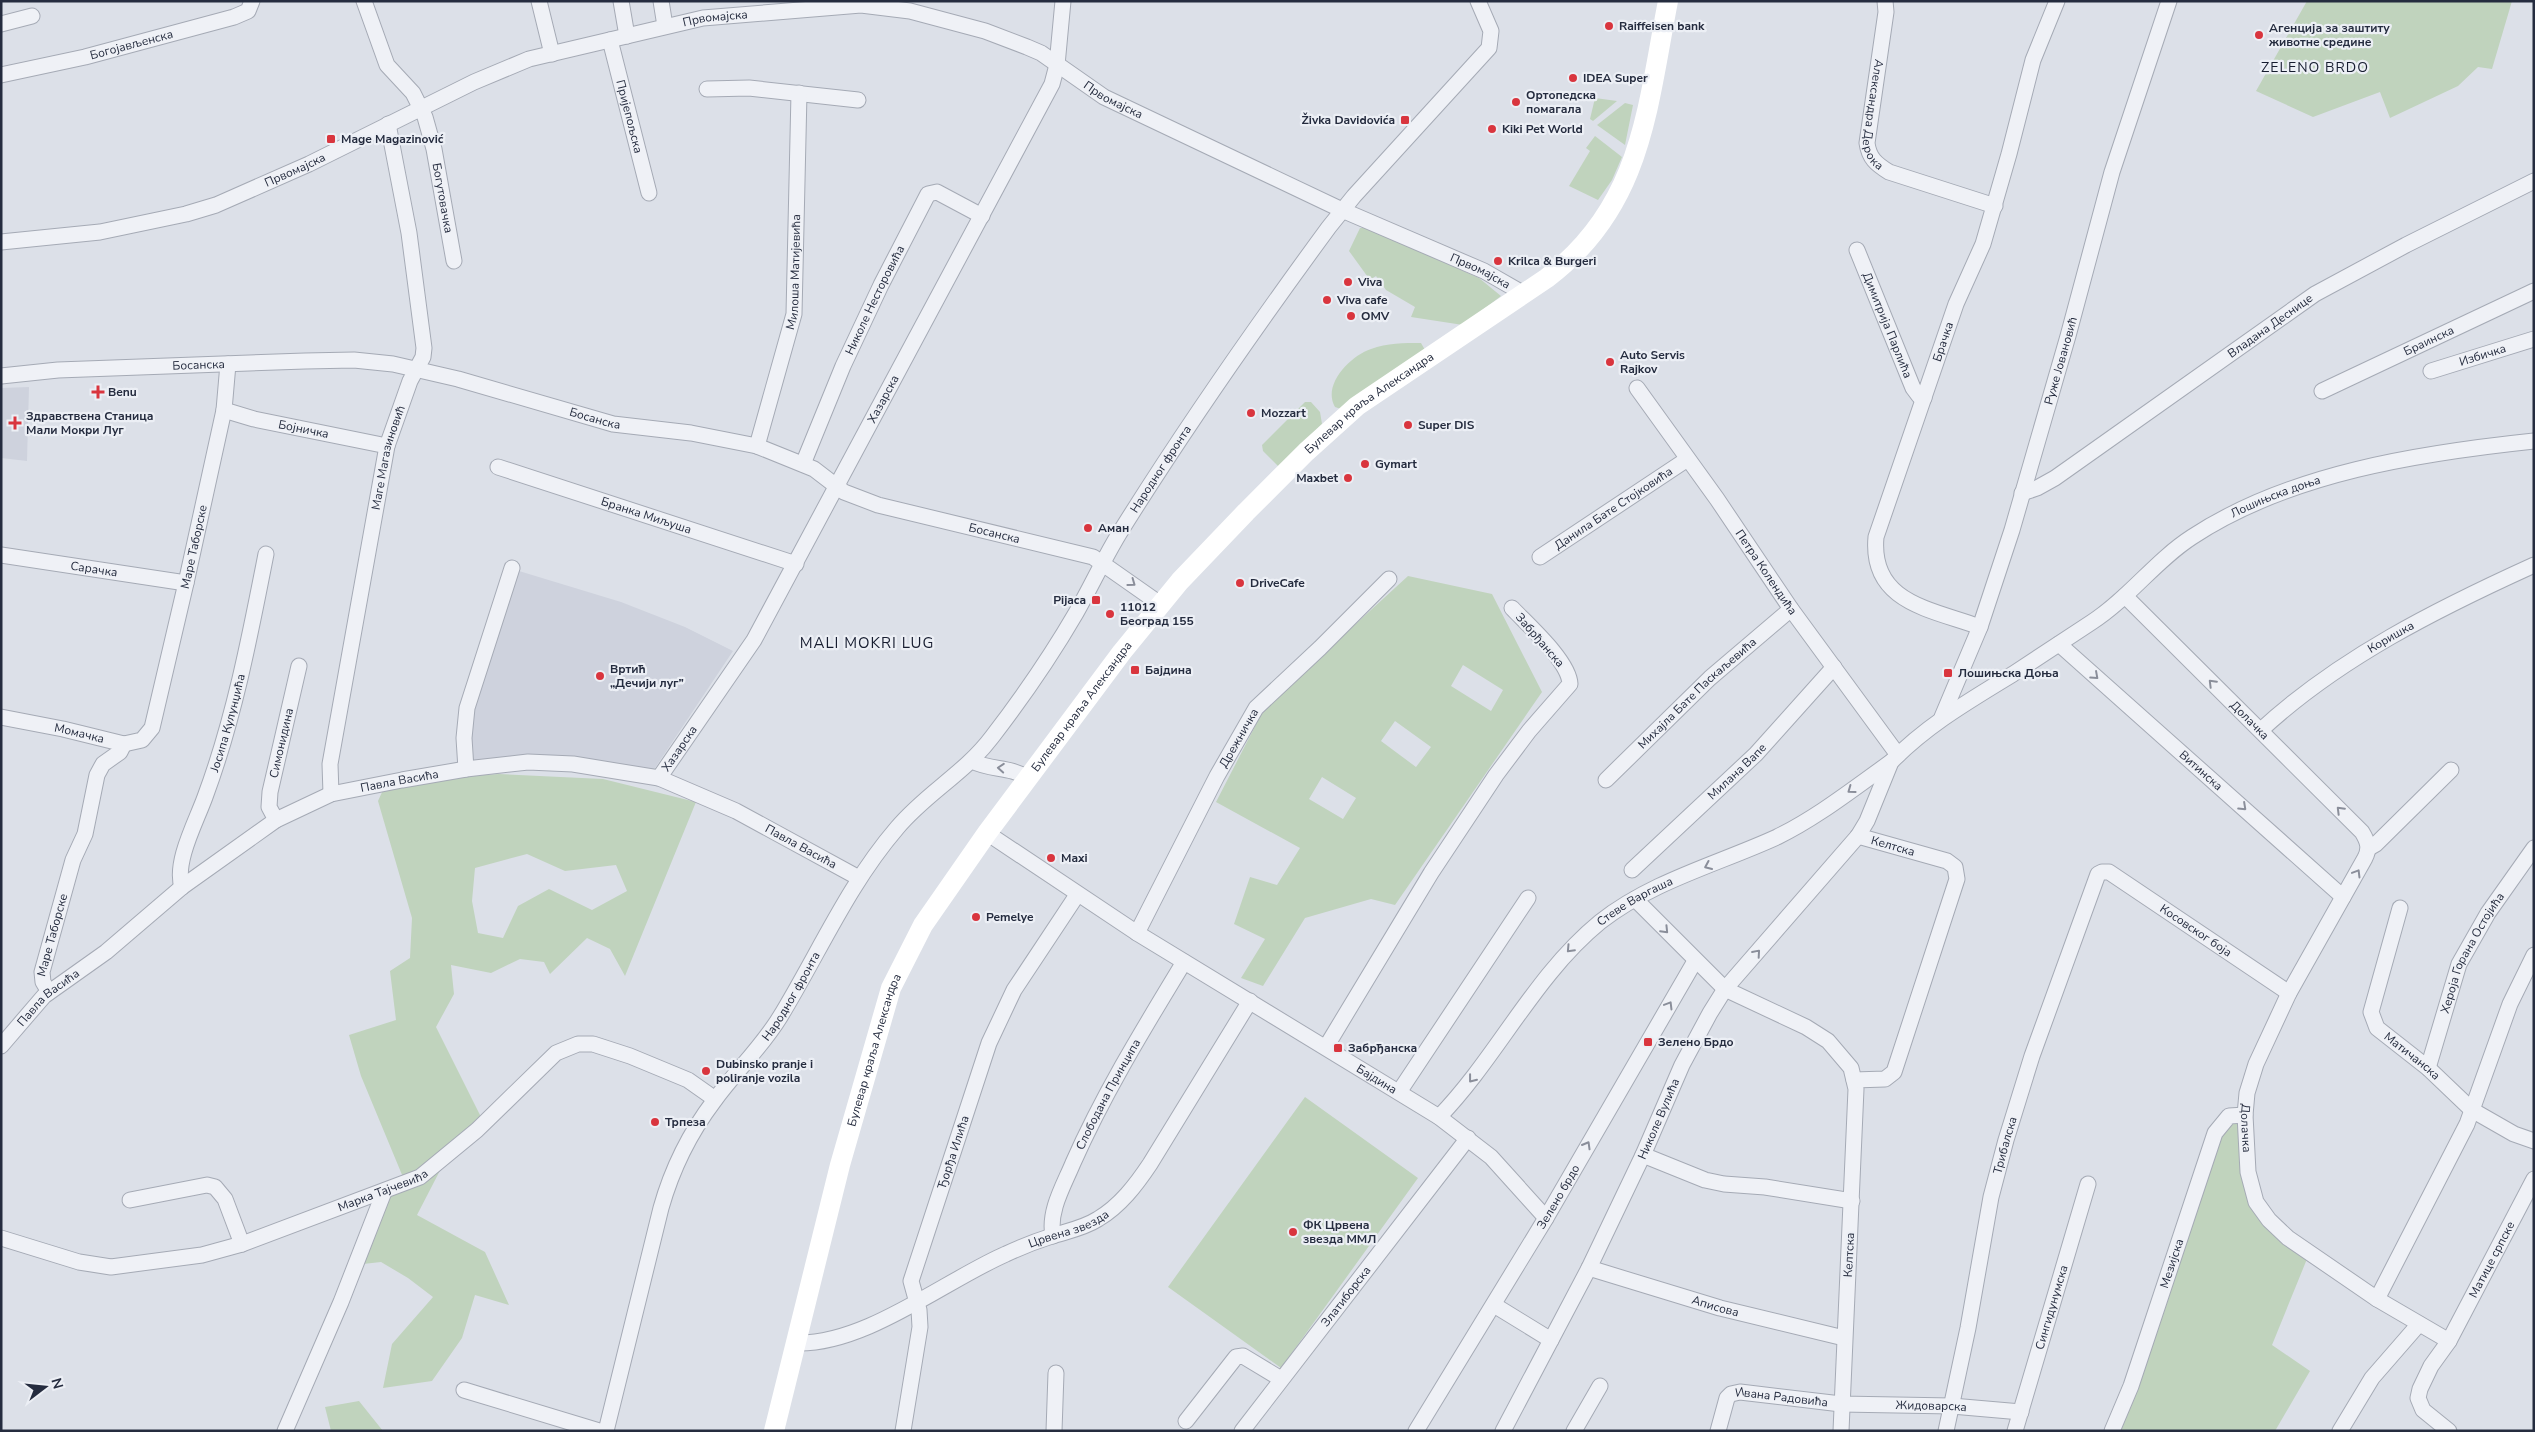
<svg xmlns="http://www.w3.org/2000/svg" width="2535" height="1432" font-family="'Nunito Sans',sans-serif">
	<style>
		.built { fill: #ced2dd }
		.green { fill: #c0d3bd; fill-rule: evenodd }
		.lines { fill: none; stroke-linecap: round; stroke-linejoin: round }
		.street-casing { stroke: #a5aab5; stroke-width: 17 }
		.street { stroke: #eff1f6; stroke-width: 15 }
		.secondary { stroke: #fff; stroke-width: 20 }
		.oneway { stroke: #8a8e9a }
		.poi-dot { fill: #d9353e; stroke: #eceff5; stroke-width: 2 }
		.labels { text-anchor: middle; stroke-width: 4.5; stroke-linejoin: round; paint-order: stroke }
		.street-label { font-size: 12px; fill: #252c3f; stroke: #eceff5 }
		.poi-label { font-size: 12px; font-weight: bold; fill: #252c3f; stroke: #eceff5; text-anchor: start }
		.neighbourhood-label { font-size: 14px; letter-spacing: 1px; fill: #171d30; stroke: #eceff5 }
		.quarter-label { font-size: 15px; letter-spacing: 1px; fill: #171d30; stroke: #eceff5 }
	</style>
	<rect width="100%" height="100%" fill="#dce0e8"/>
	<path class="built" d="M29,387L27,461L1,458V388Z
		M519,571L621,602L685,627L733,651L653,771L470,761L471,726L478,685Z"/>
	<path class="green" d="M2307,1H2512L2492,69L2478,67L2458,86L2390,118L2380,92L2313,117L2256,91Z
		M1595,98L1617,101L1593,121L1590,119Z
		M1625,103L1633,105L1625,145L1597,125Z
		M1595,136L1622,157L1612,180L1598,200L1569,186L1590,151L1586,148Z
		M1360,228H1367L1479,278L1501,296L1463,325L1411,317L1415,307L1386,290L1376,276L1370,280L1349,251Z
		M1421,343L1425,350L1341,409L1335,407C1322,385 1350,356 1371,349C1387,343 1404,343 1421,343Z
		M1305,402H1311L1320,412L1322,424L1282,465L1278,466L1263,451L1262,445Z
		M1408,576L1492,594L1542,692L1395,905L1371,899L1305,918L1263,986L1241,978L1265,939L1234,924L1250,877L1277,885L1300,848L1216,802L1265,707ZM1463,665L1503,690L1491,711L1451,686ZM1395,721L1431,747L1416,767L1381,741ZM1322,777L1356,798L1343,819L1309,799Z
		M499,774L603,779L696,802L625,976L610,949L587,938L550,974L544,962L520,959L491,973L451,965L454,994L436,1027L484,1123L447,1157L417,1215L485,1252L509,1305L475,1295L462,1338L432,1381L383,1388L392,1344L433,1297L408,1278L381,1262L354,1265L384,1192L405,1182L361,1076L349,1035L396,1020L390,971L410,958L412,918L378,801L383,790L470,776ZM527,854L565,871L616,865L627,891L592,910L549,889L518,906L503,938L478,933L472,901L475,868Z
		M1305,1097L1418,1178L1281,1368L1168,1287Z
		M2245,1115L2254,1194L2309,1254L2272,1345L2310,1371L2275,1431H2112L2222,1122Z
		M359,1401L383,1431H331L325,1407Z"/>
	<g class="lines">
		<defs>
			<g id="street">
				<path id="s1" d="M364,1L387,65L413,93L425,117L434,149L454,261"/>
				<path d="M539,1L552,54"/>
				<path d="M621,1L627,36"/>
				<path d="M661,1L665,26"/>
				<path id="s2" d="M1885,1L1886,12L1867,143C1869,158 1876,164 1889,172L1995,206"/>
				<path d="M1,24L32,16"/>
				<path id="s3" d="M610,40L649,193"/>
				<path id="s4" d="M1,75L85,57L234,17L248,11L252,1"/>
				<path d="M707,89L749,88L858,100"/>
				<path id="s5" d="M1,242L100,232L186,214L216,205L309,164L474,82L529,59L703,18L861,5L910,11L985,31L1027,47L1041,53L1104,97L1342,210L1484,271L1524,294"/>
				<path id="s6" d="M1857,250L1913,388L1919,396L1924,398"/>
				<path id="s7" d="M2431,371L2534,339"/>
				<path id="s8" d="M1,376L58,370L305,361L354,360L393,364L458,379L613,424L691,433L757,446L814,469L844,492L878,505L1093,557L1160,604"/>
				<path id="s9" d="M1637,388L1717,499L1791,609L1898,755"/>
				<path id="s10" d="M2322,391L2534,291"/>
				<path id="s11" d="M224,410L254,419L387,446"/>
				<path id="s12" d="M757,446L794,314L799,93"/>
				<path id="s13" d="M803,464L843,366L881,285L928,194L937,192L982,216"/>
				<path id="s14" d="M498,467L796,564"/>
				<path id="s15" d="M2022,493L2037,488L2055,478L2315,294L2406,245L2534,181"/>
				<path id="s16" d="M1,555L186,583"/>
				<path id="s17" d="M1540,557L1686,460"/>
				<path id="s18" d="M2125,596L2362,832C2368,842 2370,848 2365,858L2289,993L2256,1064L2247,1093L2245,1115L2248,1172L2256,1202L2269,1220L2288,1238L2377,1299L2449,1341"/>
				<path id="s19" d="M1980,627C1931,609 1870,603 1876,537L1956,304L1983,244L2009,154L2033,60L2057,1"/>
				<path id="s20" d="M2059,644L2343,897"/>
				<path id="s21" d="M1,717L63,729L124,744L142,740L152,728L186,583L224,410L228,364"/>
				<path id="s22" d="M1942,717L1980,627L2012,530L2068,336L2112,172L2169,1"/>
				<path id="s23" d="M2261,730C2339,658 2437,609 2534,565"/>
				<path d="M972,761C992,771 1009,766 1028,778"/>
				<path d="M466,769L464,738L467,708L512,568"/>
				<path id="s24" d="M659,778L754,640L1052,84L1057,65L1063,1"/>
				<path id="s25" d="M1606,780L1710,678L1791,609"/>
				<path id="s26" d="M331,794L330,764L387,446L410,381L423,357L424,348L409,233L388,124"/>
				<path id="s27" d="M276,820L269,807L270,792L299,666"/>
				<path id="s28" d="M987,833L1137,933L1439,1117L1491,1157L1546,1218"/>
				<path d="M2369,848L2376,844L2451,770"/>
				<path id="s29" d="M1632,870L1756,754L1834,667"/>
				<path id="s30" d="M182,887C174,862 196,822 205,797C234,719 250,636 266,554"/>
				<path d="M1635,899L1725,989L1806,1027L1828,1041L1851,1068L1856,1089L1841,1431"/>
				<path id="s31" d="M2400,908L2371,1012L2377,1028L2428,1068L2472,1110L2514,1134L2534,1141"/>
				<path id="s32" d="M1137,933L1217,776L1256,708L1320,648L1389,579"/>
				<path id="s33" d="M49,992L43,982L42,972L73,860L85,834L97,775L103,764L120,752L124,744"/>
				<path id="s34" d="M1,1046L44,996L106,952L182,887L276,820L331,794L402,780L466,769L528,762L573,764L659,778L736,811L859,878"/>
				<path d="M1326,1047L1431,873L1496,775L1529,731L1570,684C1569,661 1528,625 1512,608"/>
				<path id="s35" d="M2428,1068L2459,964L2488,913L2534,848"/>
				<path d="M1854,1080L1885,1079L1894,1072L1957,879L1955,867L1947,861L1858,836"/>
				<path d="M1399,1092L1528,898"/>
				<path id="s36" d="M1439,1117C1498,1056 1534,976 1600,922C1652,881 1718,864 1777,837C1818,817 1854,788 1891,762"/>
				<path d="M1643,1155L1705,1180L1724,1184L1765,1187L1852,1201"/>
				<path d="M130,1200L207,1185L215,1187L225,1199L242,1244"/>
				<path id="s37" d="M1053,1236C1048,1211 1064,1185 1073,1163C1104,1093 1144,1028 1184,962"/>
				<path id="s38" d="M1,1238L79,1262L111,1267L202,1255L242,1244L420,1177L477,1130L556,1053L578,1044H593L630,1056L688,1080L715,1099"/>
				<path id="s39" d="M1589,1268L1720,1308L1844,1338"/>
				<path d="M2377,1299L2467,1124L2510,1004L2534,955"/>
				<path d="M1494,1305L1551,1340"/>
				<path id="s40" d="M795,1343C864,1346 944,1281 1006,1254C1021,1247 1036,1241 1052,1236C1068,1231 1084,1228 1098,1219C1120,1206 1136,1185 1150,1164L1250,1001"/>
				<path d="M464,1390L599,1431"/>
				<path d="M1186,1421L1236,1357L1243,1356L1281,1379"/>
				<path d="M285,1431L341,1302L384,1192"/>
				<path id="s41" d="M606,1431L661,1208C672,1169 689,1134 714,1101C735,1072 761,1048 780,1017C819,953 848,885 897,828C925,794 965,773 992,737C1022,698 1051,656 1076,613C1092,585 1105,556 1122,529C1187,425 1257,325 1329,227L1354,196L1489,48L1491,31L1478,1"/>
				<path id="s42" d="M903,1431L920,1327L919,1310L911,1281L989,1043L1014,990L1077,895"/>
				<path d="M1054,1431L1056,1373"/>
				<path id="s43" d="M1242,1431L1468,1138"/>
				<path id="s44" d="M1416,1431L1546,1218L1695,961"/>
				<path id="s45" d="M1503,1431L1589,1268L1643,1155L1682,1065L1710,1013L1725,989L1858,836L1867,821L1891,762C1927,725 1969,701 2013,674C2039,657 2065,640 2092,622C2129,598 2155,561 2192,537C2289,473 2420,453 2534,441"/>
				<path d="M1574,1431L1600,1386"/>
				<path id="s46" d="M1718,1431L1727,1398L1731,1394L1740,1392L1841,1404L1952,1406L2021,1412"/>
				<path id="s47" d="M1946,1431L1968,1328L1991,1197L2006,1140L2032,1056L2098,874L2102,872H2109L2289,993"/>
				<path id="s48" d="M2015,1431L2088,1184"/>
				<path id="s49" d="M2112,1431L2131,1386L2215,1133L2229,1116L2245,1115"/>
				<path d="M2340,1431L2372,1378L2419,1324"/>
				<path id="s50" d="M2449,1431L2423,1410L2418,1398L2420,1389L2431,1366L2449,1341L2534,1179"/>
			</g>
		</defs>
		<use href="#street" class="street-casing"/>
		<use href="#street" class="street"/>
		<path class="secondary" id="s51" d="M774,1431L840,1165L891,988L923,925L987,833L1122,652L1180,581L1246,512L1306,452L1357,406L1547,278C1642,206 1647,109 1668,1"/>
	</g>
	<defs><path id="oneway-chevron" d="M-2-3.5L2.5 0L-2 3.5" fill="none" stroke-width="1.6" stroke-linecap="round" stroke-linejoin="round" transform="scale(1.25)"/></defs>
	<g class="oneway">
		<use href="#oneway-chevron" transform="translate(1132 583) rotate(36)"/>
		<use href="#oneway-chevron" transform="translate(2095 676) rotate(42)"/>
		<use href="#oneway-chevron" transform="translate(2212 683) rotate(-135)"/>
		<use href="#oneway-chevron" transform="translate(1001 768) rotate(-176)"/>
		<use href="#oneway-chevron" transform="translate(1851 790) rotate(144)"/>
		<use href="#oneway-chevron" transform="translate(2243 807) rotate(43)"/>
		<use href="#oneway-chevron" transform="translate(2340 810) rotate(-135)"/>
		<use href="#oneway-chevron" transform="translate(1708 866) rotate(156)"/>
		<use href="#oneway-chevron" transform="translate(2357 873) rotate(-59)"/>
		<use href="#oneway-chevron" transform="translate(1665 930) rotate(46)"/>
		<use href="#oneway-chevron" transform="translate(1570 949) rotate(133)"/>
		<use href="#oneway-chevron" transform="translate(1757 953) rotate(-49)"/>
		<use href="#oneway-chevron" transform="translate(1669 1005) rotate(-59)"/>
		<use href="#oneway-chevron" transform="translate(1472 1079) rotate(128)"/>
		<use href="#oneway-chevron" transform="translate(1587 1145) rotate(-60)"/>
	</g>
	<g class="poi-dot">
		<circle cx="1609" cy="26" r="5"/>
		<circle cx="2259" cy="35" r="5"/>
		<circle cx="1573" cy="78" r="5"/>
		<circle cx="1516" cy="102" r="5"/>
		<rect x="1400" y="115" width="10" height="10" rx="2.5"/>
		<circle cx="1492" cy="129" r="5"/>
		<rect x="326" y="134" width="10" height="10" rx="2.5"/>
		<circle cx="1498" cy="261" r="5"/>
		<circle cx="1348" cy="282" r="5"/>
		<circle cx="1327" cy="300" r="5"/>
		<circle cx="1351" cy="316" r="5"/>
		<circle cx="1610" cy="362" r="5"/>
		<path d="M95.5 384.5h5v5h5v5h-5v5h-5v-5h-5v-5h5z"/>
		<circle cx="1251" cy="413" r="5"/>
		<path d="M12.5 415.5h5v5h5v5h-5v5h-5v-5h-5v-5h5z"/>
		<circle cx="1408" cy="425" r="5"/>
		<circle cx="1365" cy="464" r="5"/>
		<circle cx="1348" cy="478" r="5"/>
		<circle cx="1088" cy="528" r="5"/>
		<circle cx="1240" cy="583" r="5"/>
		<rect x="1091" y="595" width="10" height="10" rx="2.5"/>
		<circle cx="1110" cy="614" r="5"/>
		<rect x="1130" y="665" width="10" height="10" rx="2.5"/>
		<rect x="1943" y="668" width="10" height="10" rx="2.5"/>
		<circle cx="600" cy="676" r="5"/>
		<circle cx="1051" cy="858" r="5"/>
		<circle cx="976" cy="917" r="5"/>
		<rect x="1643" y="1037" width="10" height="10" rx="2.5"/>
		<rect x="1333" y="1043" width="10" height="10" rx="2.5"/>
		<circle cx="706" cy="1071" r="5"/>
		<circle cx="655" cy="1122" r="5"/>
		<circle cx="1293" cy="1232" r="5"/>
	</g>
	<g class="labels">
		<g class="street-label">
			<text dy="4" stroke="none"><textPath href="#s5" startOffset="755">Првомајска</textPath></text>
			<text dy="4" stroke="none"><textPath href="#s4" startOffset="134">Богојављенска</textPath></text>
			<text dy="4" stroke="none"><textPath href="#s5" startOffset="1175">Првомајска</textPath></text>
			<text dy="4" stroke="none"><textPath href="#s2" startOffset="116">Александра Дерока</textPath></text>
			<text dy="4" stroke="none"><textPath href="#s3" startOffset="79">Пријепољска</textPath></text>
			<text dy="4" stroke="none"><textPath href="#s5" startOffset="305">Првомајска</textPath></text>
			<text dy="4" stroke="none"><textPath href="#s1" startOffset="216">Богутовачка</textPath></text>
			<text dy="4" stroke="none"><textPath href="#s5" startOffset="1580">Првомајска</textPath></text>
			<text dy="4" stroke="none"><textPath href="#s12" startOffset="179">Милоша Матијевића</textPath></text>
			<text dy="4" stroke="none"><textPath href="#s13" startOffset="179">Николе Несторовића</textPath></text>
			<text dy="4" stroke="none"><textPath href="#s15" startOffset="300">Владана Деснице</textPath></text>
			<text dy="4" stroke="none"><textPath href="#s6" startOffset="81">Димитрија Парлића</textPath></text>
			<text dy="4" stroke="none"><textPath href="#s10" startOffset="118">Браинска</textPath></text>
			<text dy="4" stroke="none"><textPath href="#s19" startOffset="359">Брачка</textPath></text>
			<text dy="4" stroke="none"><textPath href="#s7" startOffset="54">Избичка</textPath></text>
			<text dy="4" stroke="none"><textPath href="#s22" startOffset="376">Руже Јовановић</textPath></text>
			<text dy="4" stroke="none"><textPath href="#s8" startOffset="198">Босанска</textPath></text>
			<text dy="4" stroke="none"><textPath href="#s24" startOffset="441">Хазарска</textPath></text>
			<text dy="4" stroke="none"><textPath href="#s51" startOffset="1219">Булевар краља Александра</textPath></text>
			<text dy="4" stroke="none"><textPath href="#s8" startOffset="602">Босанска</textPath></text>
			<text dy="4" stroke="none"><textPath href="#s11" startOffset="82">Бојничка</textPath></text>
			<text dy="4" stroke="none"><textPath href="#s26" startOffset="342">Маге Магазиновић</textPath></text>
			<text dy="4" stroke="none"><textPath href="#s41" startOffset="1128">Народног фронта</textPath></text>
			<text dy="4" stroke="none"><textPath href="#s45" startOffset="1249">Лошињска доња</textPath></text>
			<text dy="4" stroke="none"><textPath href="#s17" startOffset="88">Данила Бате Стојковића</textPath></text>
			<text dy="4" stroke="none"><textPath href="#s14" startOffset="156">Бранка Миљуша</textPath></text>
			<text dy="4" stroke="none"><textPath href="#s8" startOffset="1022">Босанска</textPath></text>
			<text dy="4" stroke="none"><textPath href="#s21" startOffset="346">Маре Таборске</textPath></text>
			<text dy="4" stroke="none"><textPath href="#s16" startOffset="94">Сарачка</textPath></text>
			<text dy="4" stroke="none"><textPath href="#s9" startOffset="225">Петра Колендића</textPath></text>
			<text dy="4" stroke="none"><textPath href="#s23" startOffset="160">Коришка</textPath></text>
			<text transform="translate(1540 640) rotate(49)" y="4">Забрђанска</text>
			<text dy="4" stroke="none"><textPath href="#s25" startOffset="126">Михајла Бате Паскаљевића</textPath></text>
			<text dy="4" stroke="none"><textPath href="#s51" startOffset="799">Булевар краља Александра</textPath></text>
			<text dy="4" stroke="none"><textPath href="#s18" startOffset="176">Долачка</textPath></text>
			<text dy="4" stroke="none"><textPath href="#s30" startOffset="172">Јосипа Кулунџића</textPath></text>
			<text dy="4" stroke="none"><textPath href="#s21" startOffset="80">Момачка</textPath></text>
			<text dy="4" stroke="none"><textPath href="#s32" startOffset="220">Дрежничка</textPath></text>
			<text dy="4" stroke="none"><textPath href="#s27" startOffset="80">Симонидина</textPath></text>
			<text dy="4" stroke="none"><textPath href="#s24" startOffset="36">Хазарска</textPath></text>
			<text dy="4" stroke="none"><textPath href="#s20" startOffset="190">Витинска</textPath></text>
			<text dy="4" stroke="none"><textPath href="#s29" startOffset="144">Милана Вапе</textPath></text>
			<text dy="4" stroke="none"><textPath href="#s34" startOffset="488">Павла Васића</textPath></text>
			<text dy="4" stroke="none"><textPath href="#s34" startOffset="908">Павла Васића</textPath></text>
			<text transform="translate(1893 846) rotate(16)" y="4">Келтска</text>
			<text dy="4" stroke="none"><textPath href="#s36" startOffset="294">Стеве Варгаша</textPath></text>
			<text dy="4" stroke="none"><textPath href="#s47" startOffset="695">Косовског боја</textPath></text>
			<text dy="4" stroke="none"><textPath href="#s33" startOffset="60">Маре Таборске</textPath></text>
			<text dy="4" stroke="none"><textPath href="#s35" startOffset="124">Хероја Горана Остојића</textPath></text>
			<text dy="4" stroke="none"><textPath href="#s41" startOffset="480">Народног фронта</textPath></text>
			<text dy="4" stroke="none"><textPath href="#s34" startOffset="68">Павла Васића</textPath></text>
			<text dy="4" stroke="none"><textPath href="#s51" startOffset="394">Булевар краља Александра</textPath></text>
			<text dy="4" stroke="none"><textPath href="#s31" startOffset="170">Матичанска</textPath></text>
			<text dy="4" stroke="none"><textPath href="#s28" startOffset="461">Бајдина</textPath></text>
			<text dy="4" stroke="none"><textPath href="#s37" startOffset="154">Слободана Принципа</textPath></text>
			<text dy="4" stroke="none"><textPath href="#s45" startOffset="349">Николе Вулића</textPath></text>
			<text dy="4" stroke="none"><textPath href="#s18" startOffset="661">Долачка</textPath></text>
			<text dy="4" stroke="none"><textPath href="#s47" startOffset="292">Трибалска</textPath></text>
			<text dy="4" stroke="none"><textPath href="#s42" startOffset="288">Ђорђа Илића</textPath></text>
			<text dy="4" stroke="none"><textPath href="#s38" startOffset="398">Марка Тајчевића</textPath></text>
			<text dy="4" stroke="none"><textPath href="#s44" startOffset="274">Зелено брдо</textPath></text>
			<text dy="4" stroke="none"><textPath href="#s40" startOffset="299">Црвена звезда</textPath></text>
			<text transform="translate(1849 1255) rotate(-87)" y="4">Келтска</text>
			<text dy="4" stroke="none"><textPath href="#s50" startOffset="204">Матице српске</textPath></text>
			<text dy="4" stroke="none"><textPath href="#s49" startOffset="178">Мезијска</textPath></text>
			<text dy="4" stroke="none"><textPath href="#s43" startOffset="170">Златиборска</textPath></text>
			<text dy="4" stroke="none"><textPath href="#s39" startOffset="132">Аписова</textPath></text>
			<text dy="4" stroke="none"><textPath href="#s48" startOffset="129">Сингидунумска</textPath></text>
			<text dy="4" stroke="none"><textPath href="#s46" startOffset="91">Ивана Радовића</textPath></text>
			<text dy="4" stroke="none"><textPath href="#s46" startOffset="241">Жидоварска</textPath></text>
		</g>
		<g class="poi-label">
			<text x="1619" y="30">Raiffeisen bank</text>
			<text x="2269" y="32">Агенција за заштиту<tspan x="2269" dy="14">животне средине</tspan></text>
			<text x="1583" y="82">IDEA Super</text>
			<text x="1526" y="99">Ортопедска<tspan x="1526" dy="14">помагала</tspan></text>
			<text x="1395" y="124" text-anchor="end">Živka Davidovića</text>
			<text x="1502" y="133">Kiki Pet World</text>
			<text x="341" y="143">Mage Magazinović</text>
			<text x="1508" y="265">Krilca &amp; Burgeri</text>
			<text x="1358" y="286">Viva</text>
			<text x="1337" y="304">Viva cafe</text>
			<text x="1361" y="320">OMV</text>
			<text x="1620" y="359">Auto Servis<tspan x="1620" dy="14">Rajkov</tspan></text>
			<text x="108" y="396">Benu</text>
			<text x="1261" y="417">Mozzart</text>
			<text x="26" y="420">Здравствена Станица<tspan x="26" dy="14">Мали Мокри Луг</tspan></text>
			<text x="1418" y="429">Super DIS</text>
			<text x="1375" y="468">Gymart</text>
			<text x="1338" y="482" text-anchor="end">Maxbet</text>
			<text x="1098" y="532">Аман</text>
			<text x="1250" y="587">DriveCafe</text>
			<text x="1086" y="604" text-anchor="end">Pijaca</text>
			<text x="1120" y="611">11012<tspan x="1120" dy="14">Београд 155</tspan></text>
			<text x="610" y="673">Вртић<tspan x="610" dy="14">„Дечији луг”</tspan></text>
			<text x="1145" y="674">Бајдина</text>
			<text x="1958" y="677">Лошињска Доња</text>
			<text x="1061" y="862">Maxi</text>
			<text x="986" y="921">Pemelye</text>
			<text x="1658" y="1046">Зелено Брдо</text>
			<text x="1348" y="1052">Забрђанска</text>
			<text x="716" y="1068">Dubinsko pranje i<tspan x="716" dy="14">poliranje vozila</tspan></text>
			<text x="665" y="1126">Трпеза</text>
			<text x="1303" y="1229">ФК Црвена<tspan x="1303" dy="14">звезда ММЛ</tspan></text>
		</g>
		<g class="neighbourhood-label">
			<text x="2315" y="72">ZELENO BRDO</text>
		</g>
		<g class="quarter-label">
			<text x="867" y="648">MALI MOKRI LUG</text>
		</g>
	</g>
	<rect width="2535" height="1432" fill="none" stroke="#252c3f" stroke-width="5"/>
	<g transform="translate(45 1387) rotate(74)" stroke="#eceff5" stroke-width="4" paint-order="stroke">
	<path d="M0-4L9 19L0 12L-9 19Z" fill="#252c3f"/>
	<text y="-8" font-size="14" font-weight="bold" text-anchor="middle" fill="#252c3f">N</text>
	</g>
</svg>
